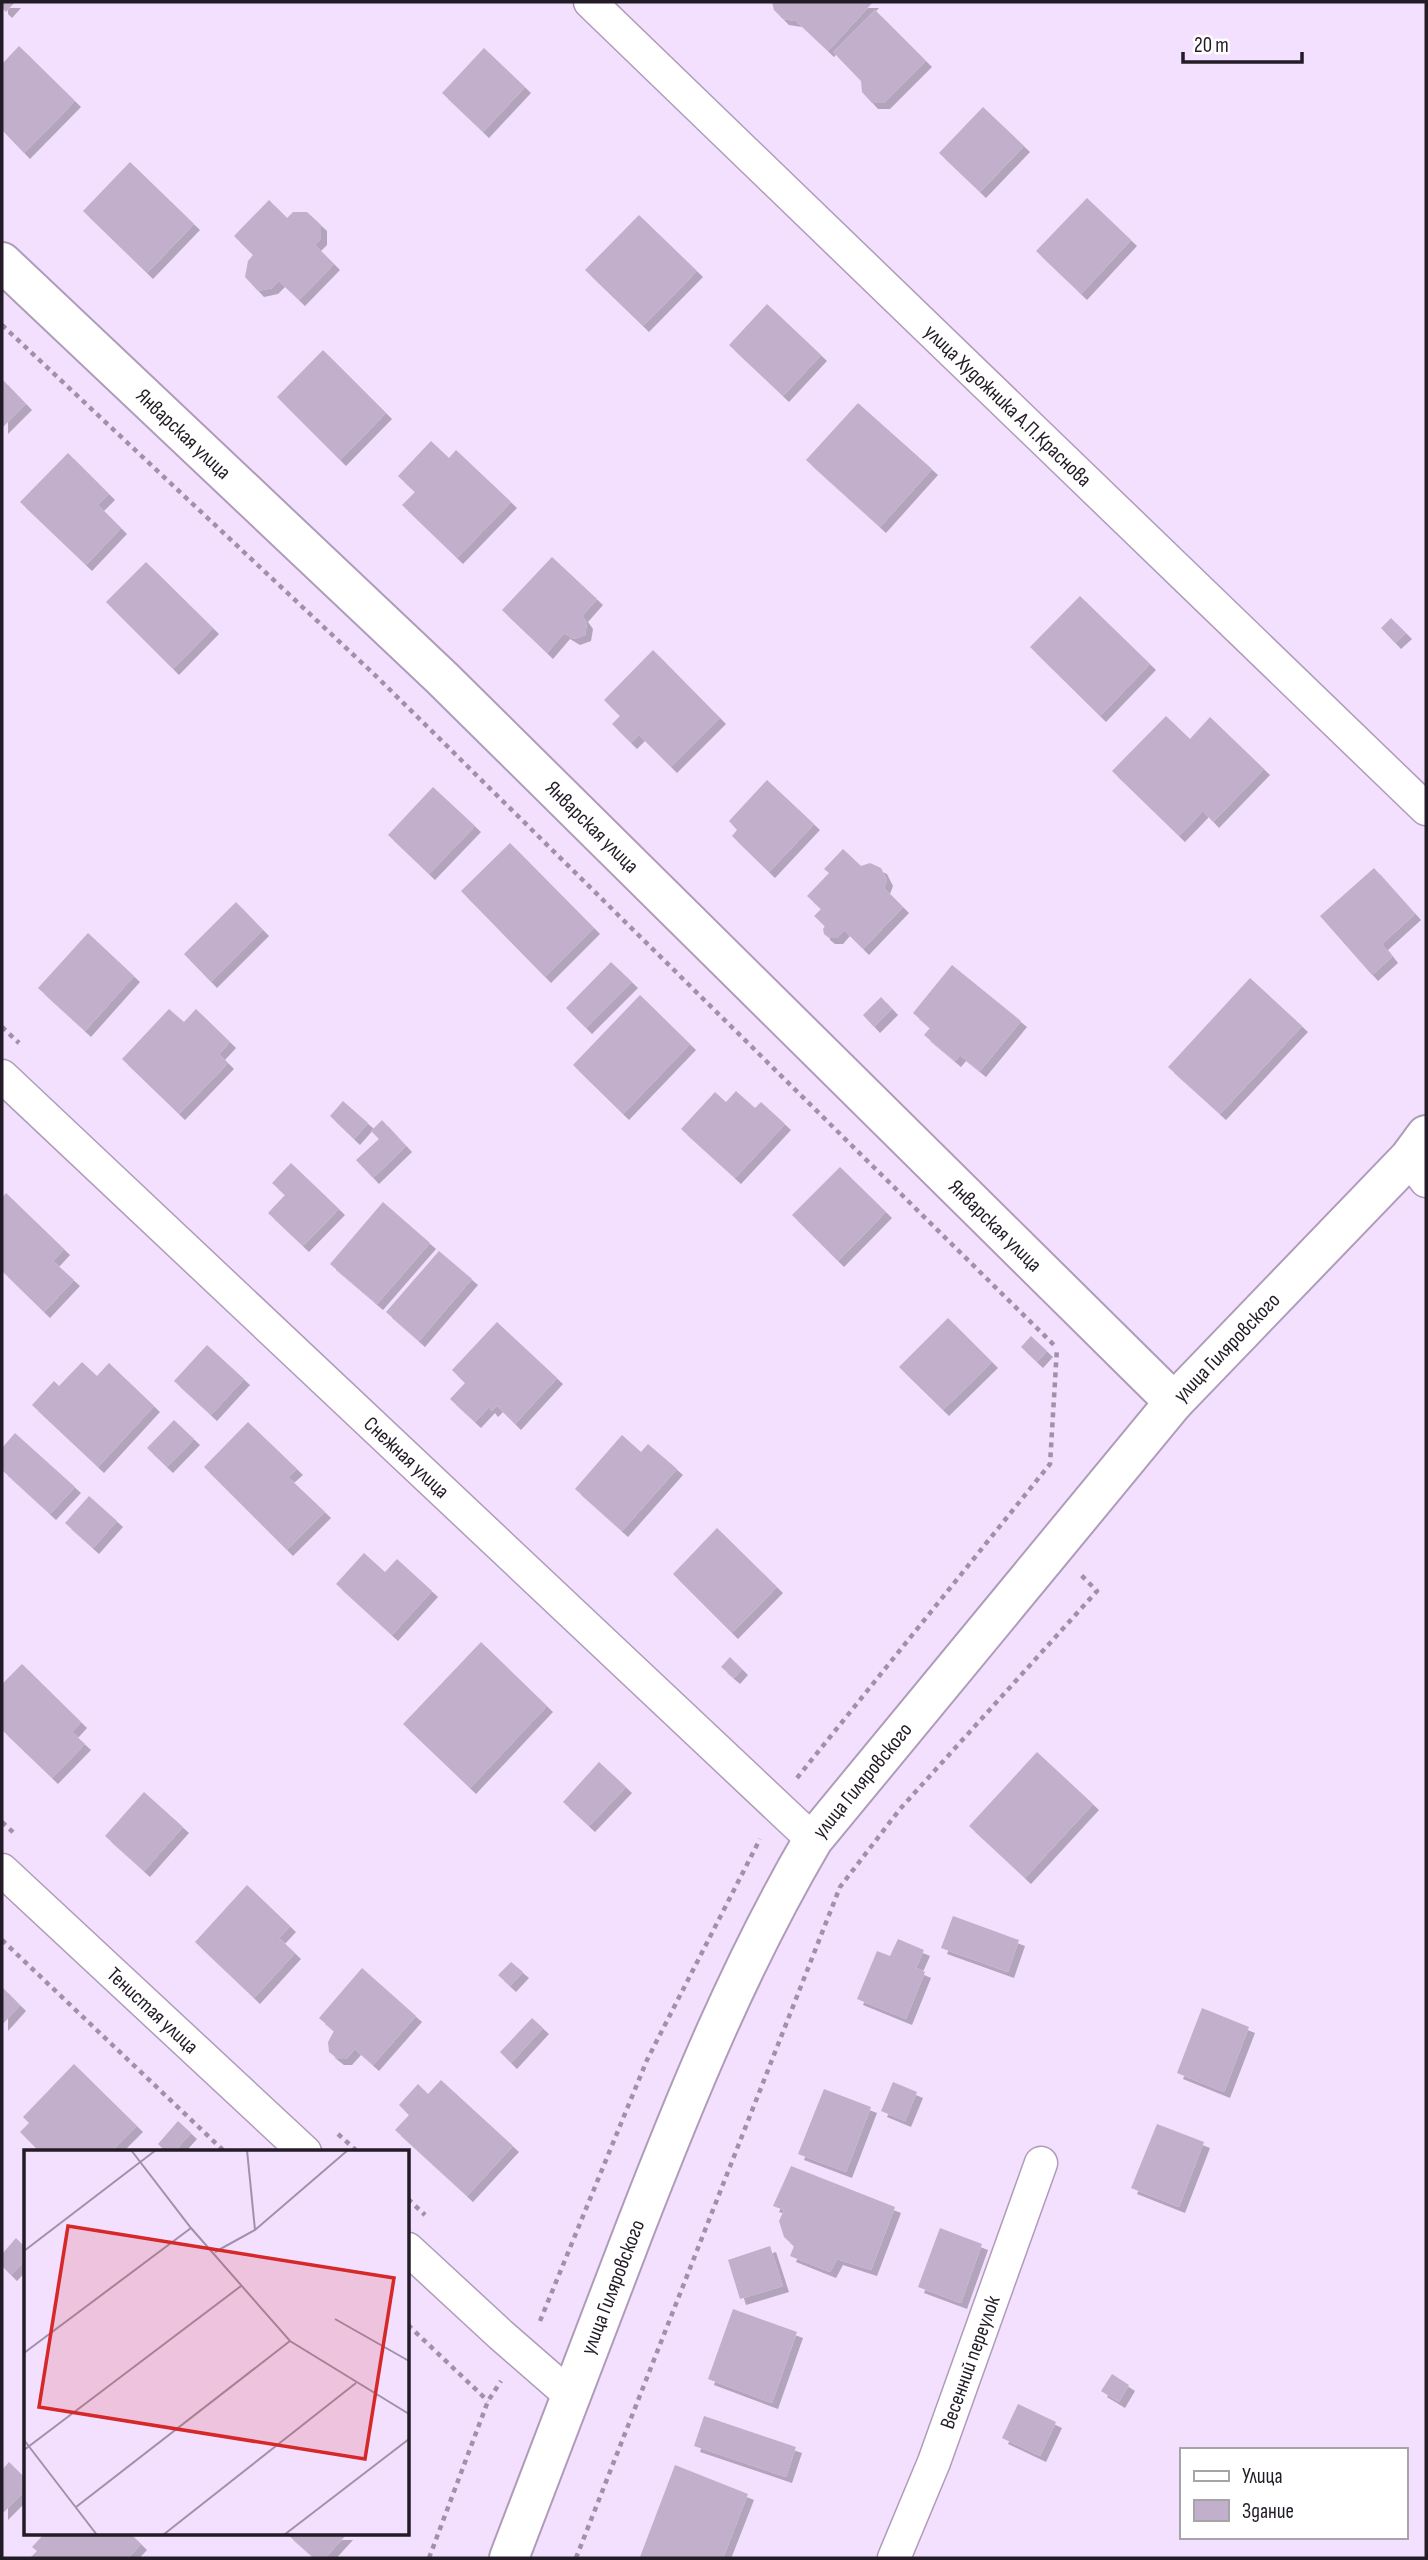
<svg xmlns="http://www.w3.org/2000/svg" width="1428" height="2560" font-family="'Sofia Sans Condensed',sans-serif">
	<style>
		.building { fill: #c2afcc; filter: url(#shadow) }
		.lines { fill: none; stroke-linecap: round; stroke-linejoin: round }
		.minor-casing { stroke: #af9cb9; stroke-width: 35 }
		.tertiary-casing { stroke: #af9cb9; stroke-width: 42 }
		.path { stroke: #a091a8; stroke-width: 4.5; stroke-dasharray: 5 5; stroke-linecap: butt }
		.minor { stroke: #fff; stroke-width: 32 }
		.tertiary { stroke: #fff; stroke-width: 38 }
		.labels { text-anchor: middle; stroke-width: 5; stroke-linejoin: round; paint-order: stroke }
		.street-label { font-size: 21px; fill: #231b26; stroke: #fff }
		.inset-road { fill: none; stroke: #a091a8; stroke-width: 2 }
		.view { fill: #d62828; fill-opacity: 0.15; stroke: #d62828; stroke-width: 3.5 }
		.inset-edge { fill: none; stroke: #231b26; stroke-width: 3.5 }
	</style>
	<defs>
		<filter id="shadow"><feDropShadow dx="6" dy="6" stdDeviation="0" flood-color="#0004"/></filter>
	</defs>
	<rect width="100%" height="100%" fill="#f3dffe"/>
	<path class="building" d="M2,2H15L6,12L2,8Z
		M772,2H873L828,51L796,21L783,19L774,10Z
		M875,10L926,61L884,103H872L862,92L861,81L833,52Z
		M19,46L75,101L24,153L2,130V64Z
		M484,48L525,87L483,132L442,93Z
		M983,107L1024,146L980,192L939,153Z
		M130,162L194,224L147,273L83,211Z
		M1087,198L1131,240L1081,294L1036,251Z
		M269,200L287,218L293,212H307L321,225V239L315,245L334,264L299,300L279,281L272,288L258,291L245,277L248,261L253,255L234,236Z
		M639,215L697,271L643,326L585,270Z
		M767,304L821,355L783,396L729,345Z
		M323,350L386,413L340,460L277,397Z
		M2,379L26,404L2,428Z
		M858,403L932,469L880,527L806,460Z
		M431,441L449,458L456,450L511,502L457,558L402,505L415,492L398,476Z
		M68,453L109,494L98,505L121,528L86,565L20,502Z
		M552,557L597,599L582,616L587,623L585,635L574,639L564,633L547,653L502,610Z
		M146,562L213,628L173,669L106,602Z
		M1080,596L1150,664L1100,716L1030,647Z
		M1391,618L1406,633L1395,643L1381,628Z
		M653,650L720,718L671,767L639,735L631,743L612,724L620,716L604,700Z
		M1166,716L1190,739L1210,717L1264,769L1213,822L1203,811L1179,836L1112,771Z
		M767,780L814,824L769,872L732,836L737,830L729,821Z
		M433,787L475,826L429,874L388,835Z
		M510,843L594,928L545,977L461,891Z
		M843,849L861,866L870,863L881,868L887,880L884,888L903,907L863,949L844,930L837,938H829L824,934L823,929L825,926L814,916L821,909L807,896L829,873L824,869Z
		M1374,868L1415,914L1382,944L1392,957L1372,975L1320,916Z
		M236,902L263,930L211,982L184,954Z
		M88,933L134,976L85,1031L38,988Z
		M611,962L632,982L586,1028L566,1008Z
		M952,965L1021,1021L980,1071L960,1055L955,1061L924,1035L930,1028L913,1013Z
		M1250,978L1302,1026L1220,1114L1168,1067Z
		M640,995L690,1044L623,1114L573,1065Z
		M881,997L892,1009L874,1027L863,1015Z
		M169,1009L184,1022L196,1009L230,1042L219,1054L228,1063L179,1114L122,1059Z
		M736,1091L755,1108L761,1102L785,1124L735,1178L681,1129L715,1092L726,1102Z
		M343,1101L368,1123L354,1139L330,1116Z
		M382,1120L406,1146L373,1178L356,1160L379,1139L371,1131Z
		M291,1163L339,1209L303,1246L268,1213L285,1195L272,1183Z
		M840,1167L886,1212L838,1261L792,1215Z
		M6,1193L64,1249L53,1261L74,1280L44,1312L2,1271V1198Z
		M383,1202L430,1243L377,1304L330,1264Z
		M439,1251L472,1279L419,1341L386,1312Z
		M948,1318L992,1362L943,1410L899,1367Z
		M497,1322L557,1378L515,1424L497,1406L492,1411L489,1407L475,1422L450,1399L465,1383L452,1370Z
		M1031,1336L1047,1351L1037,1362L1021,1347Z
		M207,1345L244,1379L211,1415L174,1381Z
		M82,1362L97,1376L109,1363L154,1406L98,1467L32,1405L54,1381L59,1386Z
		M174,1420L194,1439L167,1467L147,1448Z
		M248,1422L297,1469L288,1477L325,1512L287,1550L204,1467Z
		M15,1433L75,1487L50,1514L2,1470V1448Z
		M622,1435L641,1452L648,1444L677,1469L622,1531L575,1489Z
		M89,1496L117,1521L93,1548L65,1523Z
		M717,1528L777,1587L732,1633L673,1574Z
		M364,1553L385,1572L397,1559L432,1591L392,1635L336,1584Z
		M481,1642L547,1706L470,1788L403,1724Z
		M730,1657L742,1669L734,1678L721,1667Z
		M22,1664L81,1722L72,1732L85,1744L52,1778L2,1730V1684Z
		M1037,1752L1093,1804L1025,1878L969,1826Z
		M599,1762L626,1787L589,1826L563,1802Z
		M144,1792L183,1827L144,1871L105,1836Z
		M247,1885L290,1926L279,1938L295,1953L254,1998L195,1942Z
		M953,1916L1019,1940L1008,1972L941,1948Z
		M898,1939L924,1950L916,1968L925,1972L906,2019L857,1999L877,1951L890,1956Z
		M511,1962L523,1972L510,1986L498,1975Z
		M362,1968L416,2016L373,2065L355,2049L346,2059H338L329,2052L328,2042L334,2031L319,2018Z
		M2,1987L20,2005L2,2025Z
		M1202,2008L1249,2027L1224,2092L1177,2073Z
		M532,2018L543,2028L511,2063L500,2052Z
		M74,2064L137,2126L111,2152H80L76,2148L72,2152H58L55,2150L53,2152H40L20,2132L29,2123L23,2117Z
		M441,2080L513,2146L467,2196L395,2130L409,2115L399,2105L418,2084L428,2094Z
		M893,2082L917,2092L905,2121L881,2111Z
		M824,2089L871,2107L846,2172L798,2154Z
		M178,2121L191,2133L174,2152H166L158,2144Z
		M1157,2124L1204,2142L1179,2207L1131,2188Z
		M791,2166L895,2207L871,2270L837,2259L830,2272L790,2256L794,2246L784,2237L779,2221L784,2210L773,2206Z
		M940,2228L982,2244L961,2303L918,2287Z
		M16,2238L26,2248V2259L11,2275L2,2266V2254Z
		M770,2246L783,2286L740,2299L728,2260Z
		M733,2309L797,2332L772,2403L708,2379Z
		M1112,2374L1129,2385L1119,2402L1101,2391Z
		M1018,2404L1056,2422L1040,2456L1002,2438Z
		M704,2416L796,2447L786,2477L694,2446Z
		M9,2462L26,2479V2490L2,2514V2470Z
		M675,2465L748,2494L723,2558L640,2557Z
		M44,2534H131L141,2544L128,2558H30L37,2551L32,2547Z
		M287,2534H347L325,2558H314Z"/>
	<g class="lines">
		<defs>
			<g id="minor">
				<path id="s1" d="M590,2L1426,809"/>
				<path id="s2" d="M2,1076L813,1840"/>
				<path d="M1409,1158L1426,1181"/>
				<path id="s3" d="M2,1870L305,2152"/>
				<path d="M408,2249L501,2335L571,2396"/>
				<path id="s4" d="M894,2558L934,2462L1041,2163"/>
			</g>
			<g id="tertiary">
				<path id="s5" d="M2,262L442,678L1174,1402"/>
				<path id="s6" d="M509,2558C550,2449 592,2340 634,2231C686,2097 740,1964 813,1840L1174,1402L1409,1158L1426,1135"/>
			</g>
		</defs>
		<use href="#minor" class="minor-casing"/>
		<use href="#tertiary" class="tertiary-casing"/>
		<path class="path" d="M2,325L377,677L1057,1348
			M2,1027L19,1043
			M797,1778L1050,1464L1057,1348
			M2,1822L16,1835
			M2,1940L225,2152
			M338,2134L358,2152
			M408,2199L425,2215
			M540,2321L647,2060L760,1839
			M408,2325L488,2401
			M429,2558L488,2401L501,2381
			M576,2558L840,1887L900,1809L1097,1591L1081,1575"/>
		<use href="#minor" class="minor"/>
		<use href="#tertiary" class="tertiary"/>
	</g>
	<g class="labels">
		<g class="street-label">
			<text dy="7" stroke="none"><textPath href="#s1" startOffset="581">улица Художника А.П.Краснова</textPath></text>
			<text dy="7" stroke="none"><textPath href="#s5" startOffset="250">Январская улица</textPath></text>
			<text dy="7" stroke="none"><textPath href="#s5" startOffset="817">Январская улица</textPath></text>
			<text dy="7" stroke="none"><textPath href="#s5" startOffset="1384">Январская улица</textPath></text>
			<text dy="7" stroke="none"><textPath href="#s6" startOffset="1424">улица Гиляровского</textPath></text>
			<text dy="7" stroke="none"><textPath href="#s2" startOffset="556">Снежная улица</textPath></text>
			<text dy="7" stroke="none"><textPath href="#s6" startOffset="858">улица Гиляровского</textPath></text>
			<text dy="7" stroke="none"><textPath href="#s3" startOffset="206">Тенистая улица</textPath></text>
			<text dy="7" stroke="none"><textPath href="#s6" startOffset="290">улица Гиляровского</textPath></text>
			<text dy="7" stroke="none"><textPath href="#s4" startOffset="210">Весенний переулок</textPath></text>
		</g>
	</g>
	<g transform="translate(24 2150)">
		<rect width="385" height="385" fill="#f3dffe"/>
		<path class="inset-road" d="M107,0L167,78L266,191L385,264M223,0L231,80M0,101L132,0M191,102L231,80L324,0M311,169L385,211M0,203L167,78M0,290L73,385M0,300L217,136M52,357L266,191M139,385L332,233M260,385L385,289"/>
		<path class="view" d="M44,76L370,128L341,309L15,257Z"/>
		<rect width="385" height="385" class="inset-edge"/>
	</g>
	<rect width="1428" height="2560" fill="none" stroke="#231b26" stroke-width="7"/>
	<rect x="1180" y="2448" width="228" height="91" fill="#ffffff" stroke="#a7a4a8" stroke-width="2"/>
	<rect x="1194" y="2471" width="35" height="10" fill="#ffffff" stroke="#a7a4a8" stroke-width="2"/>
	<text x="1242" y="2483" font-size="21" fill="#231b26">Улица</text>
	<rect x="1194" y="2500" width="35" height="21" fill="#c2afcc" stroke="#a7a4a8" stroke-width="2"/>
	<text x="1242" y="2518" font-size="21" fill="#231b26">Здание</text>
	<path d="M1183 52v10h119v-10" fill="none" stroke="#231b26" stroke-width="3.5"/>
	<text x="1194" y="52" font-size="21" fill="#231b26" stroke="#ffffff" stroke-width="5" paint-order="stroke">20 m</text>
</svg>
